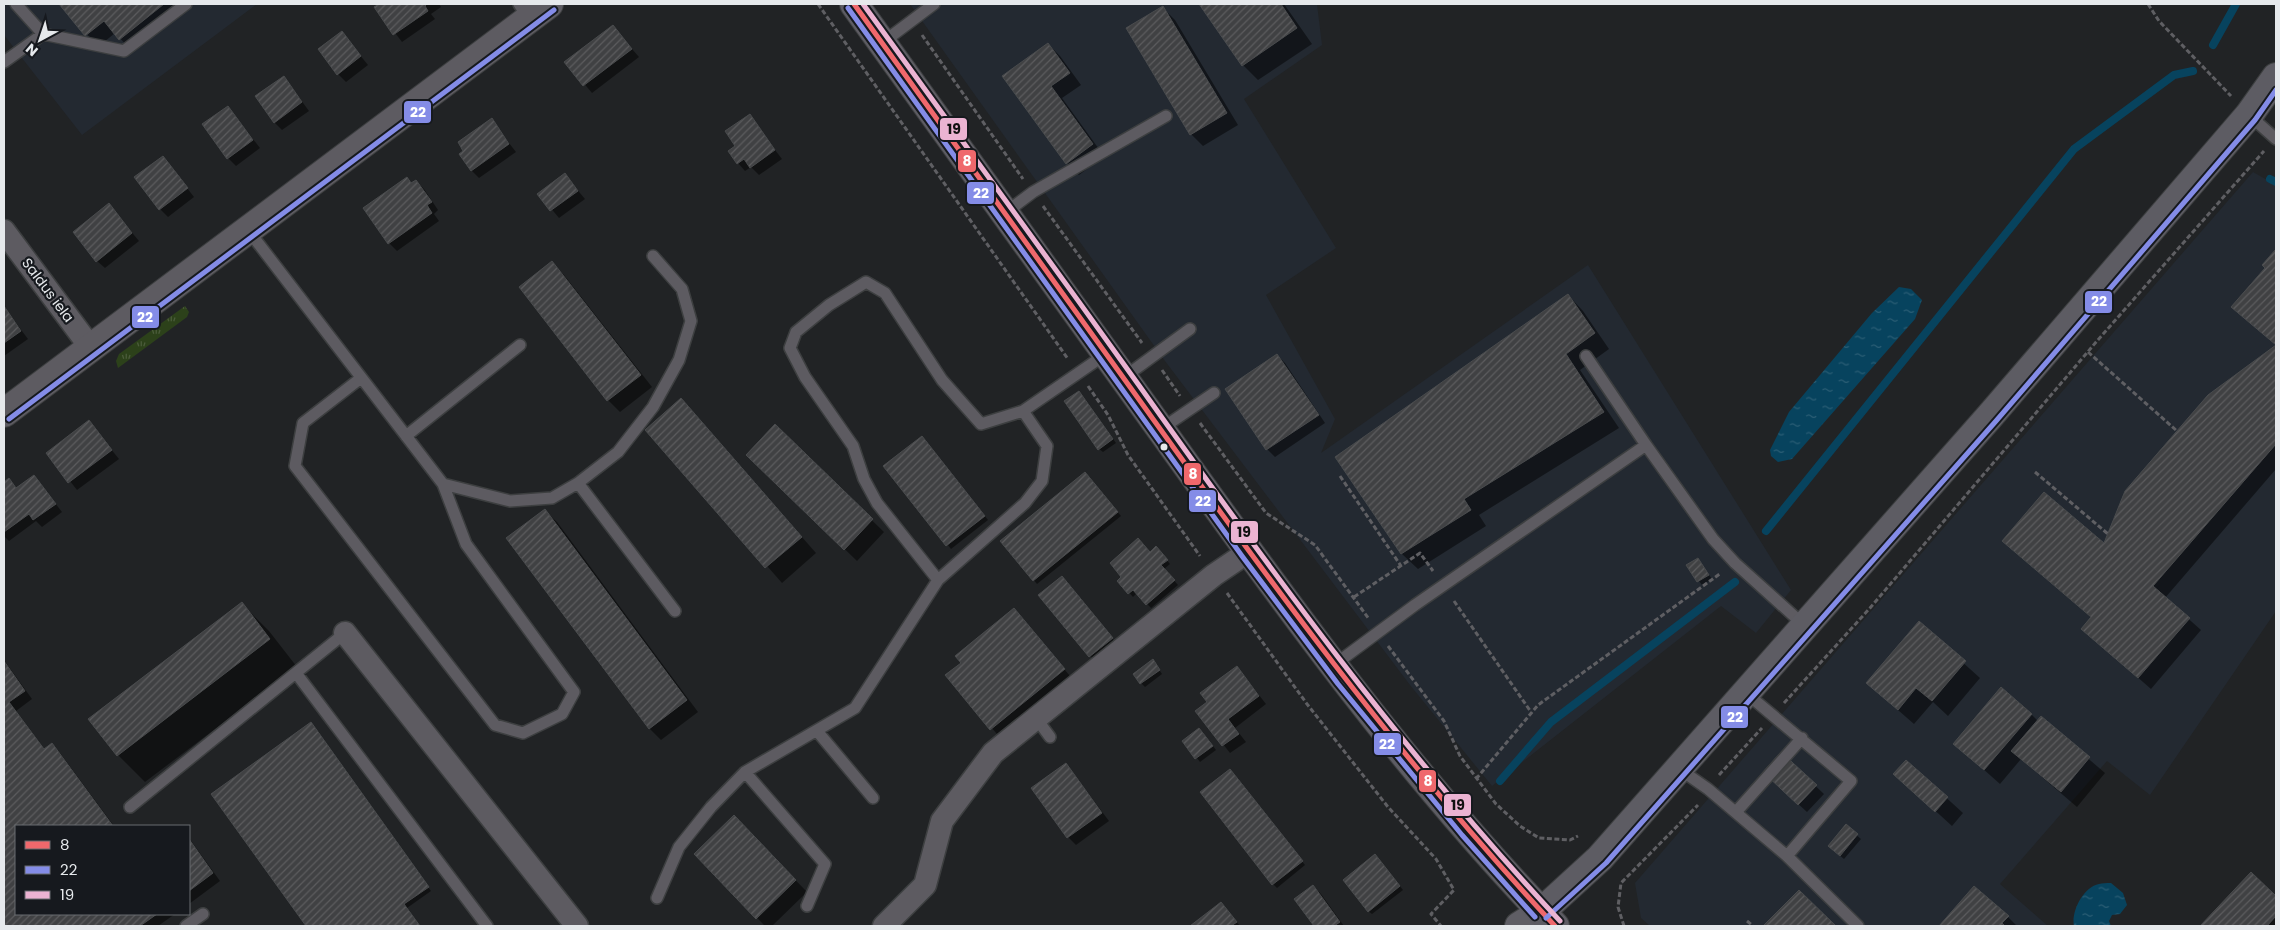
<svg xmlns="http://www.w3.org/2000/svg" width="2280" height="930" font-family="Poppins,sans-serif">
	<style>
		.built { fill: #232931 }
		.grass { fill: url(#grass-tufts) }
		.water { fill: url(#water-ripples) }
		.shadow { fill: #0007 }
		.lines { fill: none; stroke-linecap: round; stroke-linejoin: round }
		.stream { stroke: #07435e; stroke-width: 8 }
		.building { fill: url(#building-hatch); stroke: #494b4d }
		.service-casing { stroke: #3d3f40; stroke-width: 14 }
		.minor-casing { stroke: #3d3f40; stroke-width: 25 }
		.tertiary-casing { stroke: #3d3f40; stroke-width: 30 }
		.secondary-casing { stroke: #3d3f40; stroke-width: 30 }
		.primary-casing { stroke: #3d3f40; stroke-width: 30 }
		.path { stroke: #5f5f63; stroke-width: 3; stroke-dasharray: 5 2.5; stroke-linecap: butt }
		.service { stroke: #5d5b61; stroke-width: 11 }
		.minor { stroke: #5d5b61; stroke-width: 22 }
		.tertiary { stroke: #5d5b61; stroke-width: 28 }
		.secondary { stroke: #5f5e65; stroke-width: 28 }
		.primary { stroke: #5d5c63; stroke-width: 28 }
		.bus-1-casing { stroke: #16191e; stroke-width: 9 }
		.bus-2-casing { stroke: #16191e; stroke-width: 9 }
		.bus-3-casing { stroke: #16191e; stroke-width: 9 }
		.bus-1 { stroke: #ef686c; stroke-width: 5 }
		.bus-2 { stroke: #848ce7; stroke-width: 5 }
		.bus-3 { stroke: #ebb3d2; stroke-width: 5 }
		.bus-dot { fill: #e6e9ec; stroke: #16191e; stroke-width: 2 }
		.labels { text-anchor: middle; stroke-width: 4.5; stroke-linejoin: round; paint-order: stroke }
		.street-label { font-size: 14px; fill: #e6e9ec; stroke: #16191e }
		.line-badge { stroke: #16191e; stroke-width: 2 }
		.badge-label { font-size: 14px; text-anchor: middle; font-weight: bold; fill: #fff }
		.pale-badge-label { font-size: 14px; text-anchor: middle; font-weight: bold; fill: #111 }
	</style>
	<defs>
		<pattern id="grass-tufts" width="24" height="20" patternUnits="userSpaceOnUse" patternTransform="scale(1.25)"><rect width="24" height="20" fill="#2c411a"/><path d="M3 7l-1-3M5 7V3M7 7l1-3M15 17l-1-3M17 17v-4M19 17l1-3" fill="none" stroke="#4b5c3b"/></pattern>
		<pattern id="water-ripples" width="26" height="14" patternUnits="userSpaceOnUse" patternTransform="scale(1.25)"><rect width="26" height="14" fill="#07435e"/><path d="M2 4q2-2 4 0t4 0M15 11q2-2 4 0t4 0" fill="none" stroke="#2b5e75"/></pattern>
		<pattern id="building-hatch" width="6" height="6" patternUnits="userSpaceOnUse" patternTransform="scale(1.25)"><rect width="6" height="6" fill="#404143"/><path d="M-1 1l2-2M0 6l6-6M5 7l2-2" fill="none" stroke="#5c5c5e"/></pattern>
	</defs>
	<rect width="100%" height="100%" fill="#212325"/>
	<path class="built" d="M4,4H257L82,135L4,35Z
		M910,4H1317L1322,45L1244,99L1336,248L1266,295L1335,419L1321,453L1588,265L1791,590L1756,633L1721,606L1492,786L1410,685L1165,361Z
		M2253,172L2276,185V611L2150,795L2107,761L2000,884L2048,926H1650L1641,918L1635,883Z"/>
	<path class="grass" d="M185,306L189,312L187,317L118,368L116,361L119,354Z"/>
	<path class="water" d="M1899,287L1911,289L1922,300L1915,319L1792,459L1778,462L1771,456L1770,450L1789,412L1872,313Z
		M2111,883L2123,893L2127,905L2120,914L2112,915L2109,921L2111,926H2074C2071,912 2083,887 2099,884C2102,883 2107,883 2111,883Z"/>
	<path class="shadow" d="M61,4H176L182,11L132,51L115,33L98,47Z
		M382,4H439L441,7L431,14L435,19L402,42L376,8Z
		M1200,4H1284L1312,44L1258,80L1243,65Z
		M1163,8L1175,20L1238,125L1203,146L1191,134Z
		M613,27L639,57L592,93L566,62Z
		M342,33L368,65L346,82L338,74Z
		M1048,44L1060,56L1081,85L1062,98L1104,156L1079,175L1067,163L1004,76Z
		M284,77L309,111L282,130L274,122Z
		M228,107L260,148L236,166L228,158Z
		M749,116L782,159L759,175L751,167L745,171L738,163L737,146Z
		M491,120L516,152L479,178L471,170Z
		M163,157L194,197L168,217L160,209Z
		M565,175L585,199L559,218L539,194Z
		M407,179L412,184L416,181L424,189L438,210L434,214L439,221L397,251L389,243Z
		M109,205L139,241L105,268L97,261Z
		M2276,251V345L2245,318L2267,268L2264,265Z
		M552,263L564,275L652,387L620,412L608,400L520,288Z
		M1568,295L1583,311L1609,349L1580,370L1619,428L1479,515L1486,526L1418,569L1402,554L1336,457Z
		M4,307L28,339L4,356Z
		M2276,346V469L2165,598L2201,630L2151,689L2095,640L2092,618L2015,552L2104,545L2209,396Z
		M1277,355L1285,363L1325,423L1275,457L1267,449Z
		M1083,396L1116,443L1103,452L1099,449Z
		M681,400L816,553L782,583L647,430Z
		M89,422L119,459L77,490L48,453Z
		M775,426L884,532L857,561L748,455Z
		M925,441L988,520L951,549L885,466Z
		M34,476L62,512L42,527L36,521L9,541L4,536V484L9,480L17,489Z
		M1088,477L1121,516L1037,584L1002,541Z
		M545,511L557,522L698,712L661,740L649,728Z
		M1160,552L1170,564L1164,569L1178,585L1151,608L1137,593L1133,597L1119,581L1150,553Z
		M1698,560L1712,579L1702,585L1688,566Z
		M1066,581L1115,642L1094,660L1040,596Z
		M242,604L269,631L297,667L145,782L118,755Z
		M1014,609L1075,682L1003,741L947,676L963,663Z
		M1919,623L1980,678L1948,716L1933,702L1914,724L1867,683Z
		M4,660L32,699L16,711L45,750L52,745L60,753L114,826H16V914H175L158,926H4Z
		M1156,665L1162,674L1145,687L1141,683Z
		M1237,667L1266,704L1235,728L1246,742L1230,753L1197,711L1209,702Z
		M2031,714L2038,721L2041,718L2105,773L2077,807L2021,759L2000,784L1955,744Z
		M314,727L431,891L407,908L420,926H307L213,794Z
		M1203,733L1216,750L1200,762L1184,741Z
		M1782,754L1824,794L1807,812L1772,780Z
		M1906,761L1963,813L1952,826L1895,774Z
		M1066,764L1109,821L1076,845L1068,837Z
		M1234,774L1305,865L1277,888L1273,884Z
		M1846,826L1861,839L1844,859L1833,850Z
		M746,829L807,892L772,926H765L695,854Z
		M189,838L220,881L189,904Z
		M1379,860L1403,890L1372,914L1368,911Z
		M2251,874L2276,898V926H2202Z
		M1313,886L1321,894L1344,926H1316L1296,899Z
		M1974,888L2008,917L2017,926H1941Z
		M1799,892L1834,926H1765Z
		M1221,903L1240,926H1192Z"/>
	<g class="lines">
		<path class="stream" d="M2213,45L2236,4
			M2270,179L2276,182
			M1766,531L2074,149L2174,75L2193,71
			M1500,781L1551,722L1735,582"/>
	</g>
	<path class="building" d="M59,4H164L119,40L104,21L85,36Z
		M379,4H427L425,6L428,11L393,35L374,7Z
		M1199,4H1281L1297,28L1242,66Z
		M1163,6L1227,113L1190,135L1126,28Z
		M613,25L632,49L583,86L564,62Z
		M342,31L361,56L337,75L318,49Z
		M1048,43L1070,73L1051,86L1093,144L1066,164L1002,76Z
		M284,76L302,102L274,123L255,96Z
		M228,106L253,140L227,159L202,124Z
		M750,114L775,150L750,168L744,159L737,164L728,151L735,146L725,131Z
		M492,118L509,144L471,171L459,154L463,151L458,142Z
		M163,156L188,188L159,210L134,177Z
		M565,173L578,191L550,211L537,194Z
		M407,177L411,183L416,180L432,202L427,205L432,213L388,244L363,208Z
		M109,203L132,233L96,262L73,232Z
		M2276,249V444L2153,586L2190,618L2138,678L2081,629L2091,617L2002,541L2044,492L2104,543L2125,491L2208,395L2276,345L2231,307L2265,268L2262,265Z
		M552,261L641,375L607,401L519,287Z
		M1568,294L1595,333L1566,354L1604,412L1464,499L1471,510L1401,554L1335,457Z
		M4,306L21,331L4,343Z
		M1277,354L1319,415L1266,450L1225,389Z
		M1079,391L1113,439L1098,450L1064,401Z
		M681,398L802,537L765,568L645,430Z
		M89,420L112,450L68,483L46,453Z
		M775,424L873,519L844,550L746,455Z
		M922,436L985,516L946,546L883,466Z
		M1085,472L1118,512L1033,581L1000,541Z
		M34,475L56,504L33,520L29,514L4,532V482L9,478L16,488Z
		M545,509L687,700L649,729L506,538Z
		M1138,538L1150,552L1156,546L1168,560L1161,565L1175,580L1146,605L1133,590L1128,594L1117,581L1121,577L1110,563Z
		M1698,558L1709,575L1697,582L1686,565Z
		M1062,576L1113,638L1089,657L1038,595Z
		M242,602L270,639L117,756L88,719Z
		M1014,608L1065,669L990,730L945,675L961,663L955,656Z
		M1919,621L1966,661L1932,701L1916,688L1898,710L1866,683Z
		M1153,659L1160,670L1140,684L1133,674Z
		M4,661L25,691L9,702L44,749L52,743L113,826H16V914H157L140,926H4Z
		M1237,666L1259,696L1228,719L1239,734L1222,746L1195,711L1207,702L1200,693Z
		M2001,687L2032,714L1984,770L1953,744Z
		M2041,716L2090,757L2061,792L2011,751Z
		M311,722L429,887L404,904L420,926H306L211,794Z
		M1199,728L1213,746L1195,759L1182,741Z
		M1781,752L1817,785L1798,805L1763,772Z
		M1906,760L1948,797L1935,812L1893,774Z
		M1066,763L1102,813L1067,838L1031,788Z
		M1230,769L1303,861L1272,885L1200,792Z
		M734,815L796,880L756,919L694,854Z
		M1846,824L1858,834L1840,856L1828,846Z
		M189,839L213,873L189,891Z
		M1375,854L1400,886L1368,912L1343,880Z
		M2251,872L2276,896V916L2267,926H2200Z
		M1313,885L1340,922L1334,926H1314L1294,899Z
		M1974,886L2009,916L2002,923L2005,926H1939Z
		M1799,890L1836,926H1763Z
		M1221,902L1237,922L1231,926H1190Z"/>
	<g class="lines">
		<defs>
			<path id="service" d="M16,4L43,34
				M519,4L529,19
				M882,43L934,4
				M4,62L43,34L124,51L186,4
				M2249,115L2276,139
				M1005,213L1033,192L1166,116
				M248,230L443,484L466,544L574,692L562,714L523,733L495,725L295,466L303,423L361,378
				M1586,356L1646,445
				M1123,378L1190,329
				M1161,429L1214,393
				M406,436L520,345
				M578,483L675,611
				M443,484L510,501L552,498L578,483L618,452L653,407L679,360L691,321L682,289L653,256
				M938,580L877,503L864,479L853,446L805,377L790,348L796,332L829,305L866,282L885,293L942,380L981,424L1023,411
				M1334,665L1415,605L1646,445L1713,539L1735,563L1805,626
				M296,673L487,926
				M1036,718L1050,737
				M817,731L873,798
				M1678,768L1708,789L1787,856L1851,781L1746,693
				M745,772L825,864L807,906
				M130,807L345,633
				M1736,812L1802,738
				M1787,856L1858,926
				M657,898L679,847L711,807L745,772L855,708L938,580L1025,503L1042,481L1047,446L1023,411L1106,354
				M186,926L203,914"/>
			<path id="minor" d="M4,231L91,348
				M345,633L577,926
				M884,926L925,885L942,821L993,753L1214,575L1248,552"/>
			<path id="tertiary" d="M4,413L549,4"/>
			<path id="secondary" d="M1519,926L1541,912"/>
			<path id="primary" d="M854,4C957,147 1061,290 1164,434C1286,604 1409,775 1555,926
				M1541,912L1600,858L1990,416L2249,115L2276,77"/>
		</defs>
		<use href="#service" class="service-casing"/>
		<use href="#minor" class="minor-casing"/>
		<use href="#tertiary" class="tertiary-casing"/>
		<use href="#secondary" class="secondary-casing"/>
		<use href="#primary" class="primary-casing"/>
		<path class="path" d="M818,4L1068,359
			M2148,4L2159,21L2231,96
			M922,35L1023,179
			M1043,206L1142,343
			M2088,352L2177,431
			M1162,370L1180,396
			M1088,386L1108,415L1128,455L1200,556
			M1200,423L1266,513L1315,545L1369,619
			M2035,472L2108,534
			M1340,476L1401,566
			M1227,593L1307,704L1388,807L1436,859L1454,890L1431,914L1441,926
			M1354,597L1420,553L1433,571
			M1454,601L1531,712
			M1388,646L1444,721L1460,756L1496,804L1520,826L1539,838L1570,840L1578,836
			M1784,703L1870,608L2097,341L2264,151
			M1719,775L1762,728
			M1476,779L1538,705L1721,573
			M1747,921L1753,926
			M1624,926L1618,907L1621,883L1698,805"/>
		<use href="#service" class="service"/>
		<use href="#minor" class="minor"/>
		<use href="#tertiary" class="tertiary"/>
		<use href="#secondary" class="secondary"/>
		<use href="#primary" class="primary"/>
		<defs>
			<path id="bus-1" d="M854,4C946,132 1038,259 1130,387C1264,574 1397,757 1555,926"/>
			<path id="bus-2" d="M848,8L1242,556L1338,684L1462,835L1535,917
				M9,419L554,10
				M1546,918L1606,863L1996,421L2255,120L2276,90"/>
			<path id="bus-3" d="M863,4C955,131 1047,257 1138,384C1271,571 1403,753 1560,921"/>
		</defs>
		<use href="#bus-1" class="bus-1-casing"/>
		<use href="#bus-2" class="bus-2-casing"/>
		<use href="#bus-3" class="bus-3-casing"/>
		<use href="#bus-1" class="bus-1"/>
		<use href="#bus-2" class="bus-2"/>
		<use href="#bus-3" class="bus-3"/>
	</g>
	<circle class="bus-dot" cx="1164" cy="447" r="4.5"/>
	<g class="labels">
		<g class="street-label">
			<text transform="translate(48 290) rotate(53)" y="5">Saldus iela</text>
		</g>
	</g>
	<g class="line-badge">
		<rect x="403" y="100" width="29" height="24" rx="5" fill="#848ce7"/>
		<rect x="939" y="117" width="29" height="24" rx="5" fill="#ebb3d2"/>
		<rect x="957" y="149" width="20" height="24" rx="5" fill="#ef686c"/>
		<rect x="966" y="181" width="29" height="24" rx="5" fill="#848ce7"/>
		<rect x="2084" y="290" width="29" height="24" rx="5" fill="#848ce7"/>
		<rect x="131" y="305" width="29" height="24" rx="5" fill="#848ce7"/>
		<rect x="1183" y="462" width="19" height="24" rx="5" fill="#ef686c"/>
		<rect x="1188" y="489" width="29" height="24" rx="5" fill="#848ce7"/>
		<rect x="1230" y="520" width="29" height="24" rx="5" fill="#ebb3d2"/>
		<rect x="1720" y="705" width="29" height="24" rx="5" fill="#848ce7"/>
		<rect x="1373" y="732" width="29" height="24" rx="5" fill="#848ce7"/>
		<rect x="1418" y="769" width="19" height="24" rx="5" fill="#ef686c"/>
		<rect x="1443" y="793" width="29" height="24" rx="5" fill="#ebb3d2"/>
	</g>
	<g class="badge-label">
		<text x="418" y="117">22</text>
		<text x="967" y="166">8</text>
		<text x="981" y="198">22</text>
		<text x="2099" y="306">22</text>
		<text x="145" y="322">22</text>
		<text x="1193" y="479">8</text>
		<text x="1203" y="506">22</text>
		<text x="1735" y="722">22</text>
		<text x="1387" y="749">22</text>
		<text x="1428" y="786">8</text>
	</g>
	<g class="pale-badge-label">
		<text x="954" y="134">19</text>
		<text x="1244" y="537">19</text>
		<text x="1458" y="810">19</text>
	</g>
	<rect width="2280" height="930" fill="none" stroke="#e6e9ec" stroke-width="10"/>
	<rect x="15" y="825" width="175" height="90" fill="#16191e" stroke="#696c70"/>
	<rect x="25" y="841" width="25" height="8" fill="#ef686c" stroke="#696c70"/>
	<text x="60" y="850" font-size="15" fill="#e6e9ec">8</text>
	<rect x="25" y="866" width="25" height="8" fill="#848ce7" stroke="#696c70"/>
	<text x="60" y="875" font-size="15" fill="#e6e9ec">22</text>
	<rect x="25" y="891" width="25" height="8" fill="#ebb3d2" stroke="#696c70"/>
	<text x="60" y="900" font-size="15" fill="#e6e9ec">19</text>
	<g transform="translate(40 40) rotate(220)" stroke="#16191e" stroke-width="4" paint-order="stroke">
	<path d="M0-4L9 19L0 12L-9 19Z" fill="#e6e9ec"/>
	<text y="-8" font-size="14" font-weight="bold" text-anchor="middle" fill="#e6e9ec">N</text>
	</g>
</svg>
